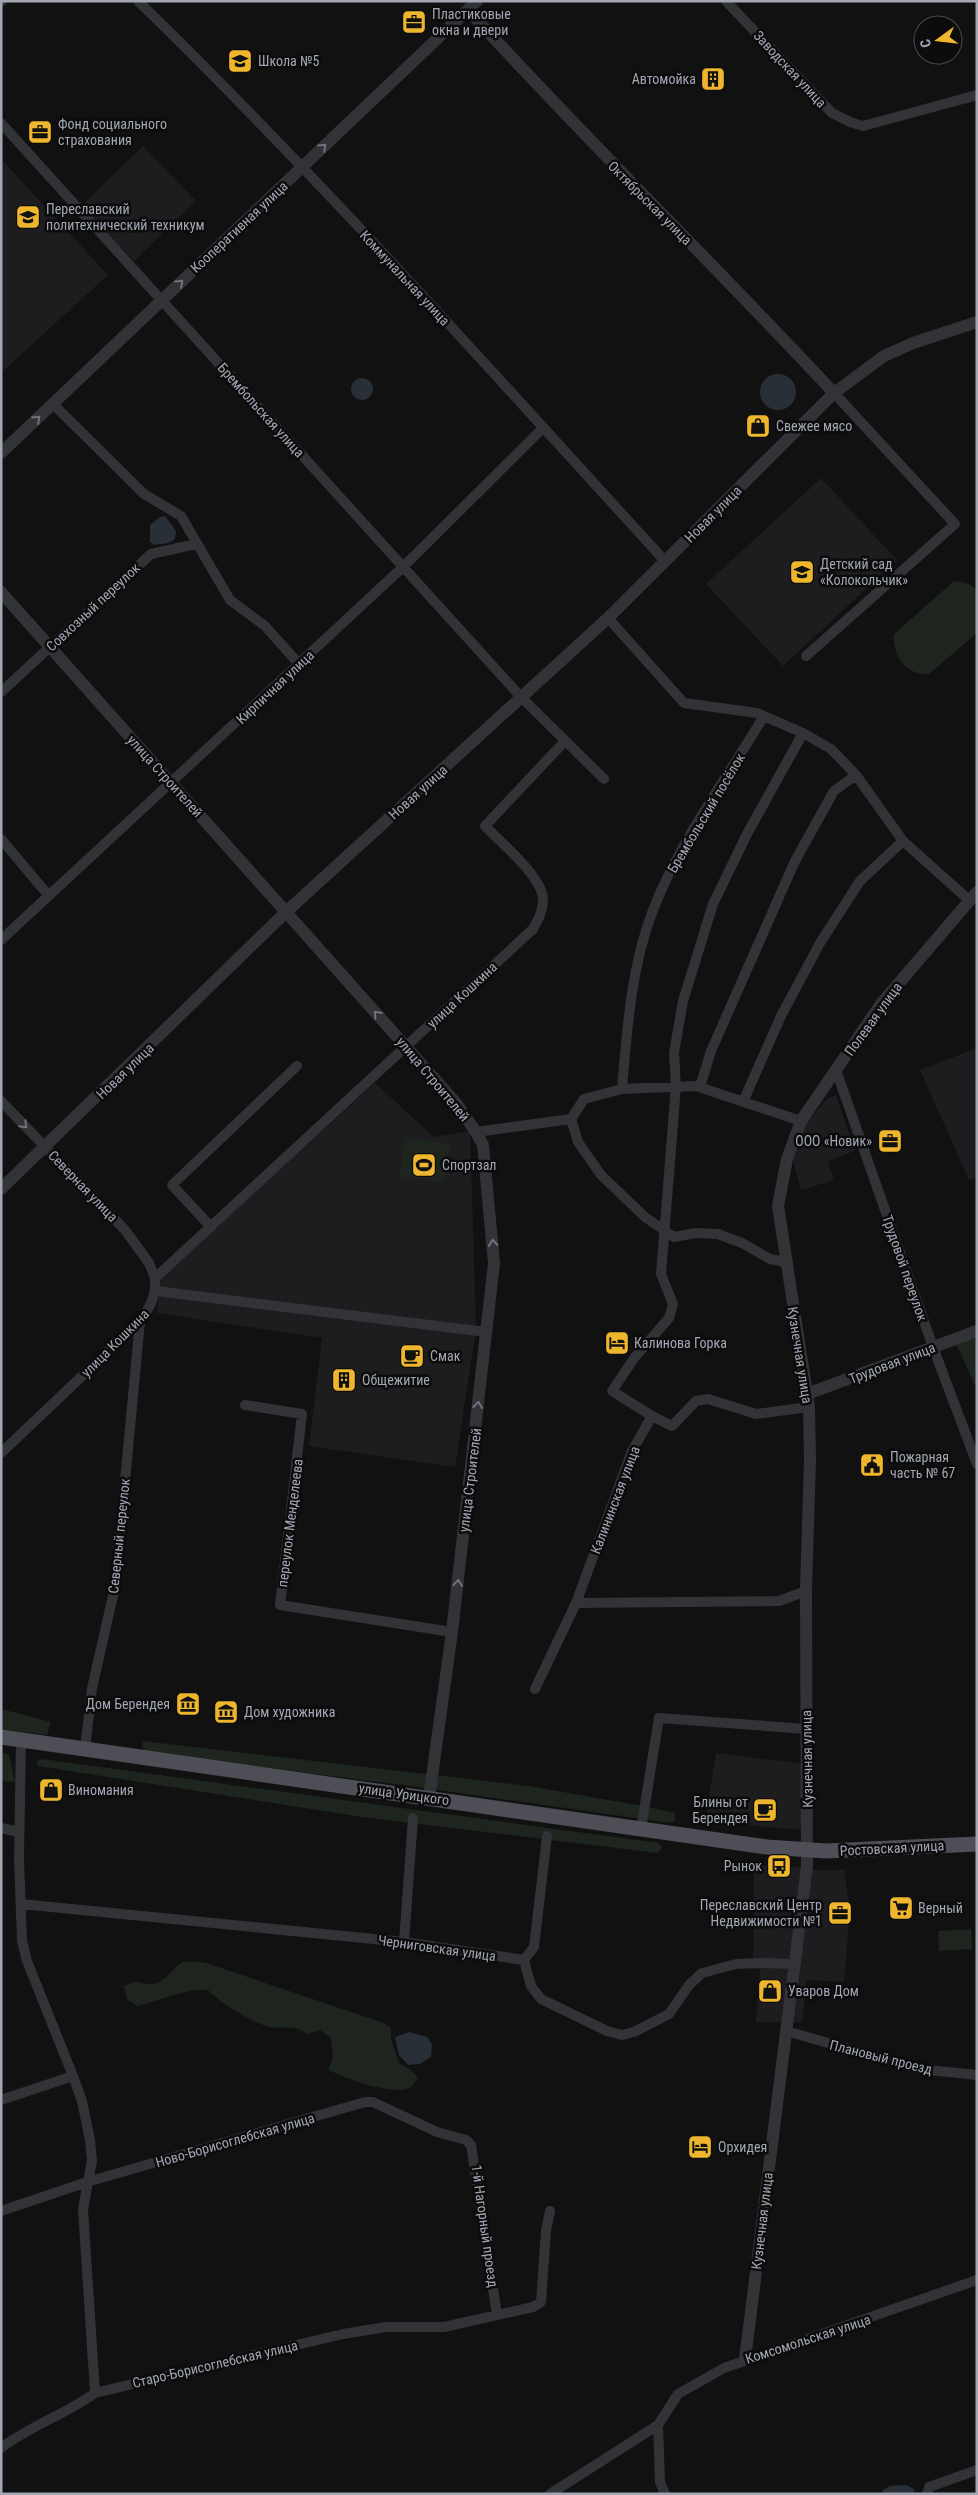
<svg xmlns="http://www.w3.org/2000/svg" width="978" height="2495" font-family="'Roboto Condensed',sans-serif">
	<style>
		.built { fill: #1d1d1f }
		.green { fill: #1d251e }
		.water { fill: #282f36 }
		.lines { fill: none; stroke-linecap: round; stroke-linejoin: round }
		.minor { stroke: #323337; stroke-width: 10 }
		.tertiary { stroke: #323337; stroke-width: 12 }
		.primary { stroke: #4e4f56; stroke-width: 15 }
		.oneway { stroke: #70737b }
		.labels { text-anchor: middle; stroke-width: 5; stroke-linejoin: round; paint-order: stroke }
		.poi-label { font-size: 14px; fill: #a2a7b3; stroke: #0c0c0d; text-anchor: start }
		.street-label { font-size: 14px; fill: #a2a7b3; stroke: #0c0c0d }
	</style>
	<rect width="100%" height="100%" fill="#111112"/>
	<path class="built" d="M143,146L196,201L134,261L81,206Z
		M1,159L108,275L1,373Z
		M821,478L897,560L783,666L706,584Z
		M977,1048V1177L969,1180L920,1070Z
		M375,1083L434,1137L470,1131L476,1330L455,1467L309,1446L322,1338L157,1313L161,1278Z
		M836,1095L855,1151L828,1161L834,1180L801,1190L793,1160L806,1123L827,1099Z
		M716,1753L804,1764V1830L705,1822Z
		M754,1865L783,1867V1865L824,1871L844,1869L850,1912L844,1982L807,1980L802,2022H756L760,1969L753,1968Z"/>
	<path class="green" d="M954,581L966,583L977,589V633L929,674C906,676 892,655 894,634Z
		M405,1138L450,1144L445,1182L400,1177Z
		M977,1333V1390L955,1341Z
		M1,1709L51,1722L47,1735L1,1729Z
		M143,1741L529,1786L654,1808L675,1813V1821L670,1823L418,1787L150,1753L142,1748Z
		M1,1753L9,1754L15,1782L1,1781Z
		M42,1759L659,1843L662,1848L657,1853L362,1817L38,1766L37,1761Z
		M971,1929L972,1949L939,1951L938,1931Z
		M194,1961L206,1963L384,2023L391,2028V2039L399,2063L410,2069L418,2078C416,2080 414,2085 411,2087C397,2097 341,2078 328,2069L333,2059L331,2038L320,2030L308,2034C290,2023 287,2030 271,2027C253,2024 219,2002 208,1990C184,1988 161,2001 137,2006L127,1999L124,1986C141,1978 140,1986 154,1984C164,1982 174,1968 182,1962Z"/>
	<path class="water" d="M760 392a18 18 0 1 1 36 0a18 18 0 1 1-36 0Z
		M351 389a11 11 0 1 1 22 0a11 11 0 1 1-22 0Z
		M165,516L176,531L175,539L168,543L154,545L150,542V525L160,517Z
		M409,2032L427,2037L432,2044L431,2057L420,2064L408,2065L399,2055L395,2037Z
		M906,2485L914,2489L915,2494H882L883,2490L890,2486Z"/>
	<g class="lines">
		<path class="minor" d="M138,1C322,180 492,372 665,561
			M726,1L832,113L850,122L863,126L977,95
			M1,2L2,1
			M1,123L521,697L604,779
			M53,404L144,494L181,516L230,600L265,626L299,664
			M608,618L684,703L757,713L803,733L831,749L856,775L903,841L969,900
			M806,656L955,524L834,393
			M1,692L151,554L196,544
			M1,839L49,896
			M1,940L403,567L543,428
			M836,1070L933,1347L977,1464
			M700,1087L711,1051L795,861L834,791L856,775
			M622,1089C627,1030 631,967 653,910C680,841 726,779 764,716
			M1,1101L125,1230L149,1263L155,1278
			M743,1102L781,1016L820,943L860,881L903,841
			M571,1119L578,1142L601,1175L645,1217L674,1237L696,1233L718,1234L742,1243L770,1259L786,1262
			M476,1132L571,1119L584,1099L622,1089L696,1086L801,1121
			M211,1227L172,1185L297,1066
			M156,1291L486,1332
			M245,1405L302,1414L280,1605L452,1632
			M652,1416L612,1391L635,1357L669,1318L673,1304L661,1274L676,1086L674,1053L683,1001L713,904L747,834L803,733
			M1,1453L140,1321C151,1306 156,1296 155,1278L533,929C538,920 543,911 543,900C543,877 501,843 485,826L565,741
			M576,1603L779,1601L806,1591
			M535,1689L576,1603L632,1451L652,1416L672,1426L696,1401L708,1399L756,1414L809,1407
			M21,1740L19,1859L22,1941L27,1961L73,2076L82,2101L90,2140L92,2160L83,2209L95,2393
			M85,1749L92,1688L115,1587L140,1321
			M1,1828L19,1832
			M641,1829L659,1718L806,1729
			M21,1904L404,1942L524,1960L531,1986L541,1999L607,2031L622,2035L634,2032L669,2014L689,1985L702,1973L736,1964L758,1963L795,1964
			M404,1942L413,1818
			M524,1960L534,1947L547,1836
			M786,2031L919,2069L977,2075
			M1,2100L73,2076
			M1,2211L87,2182L365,2102H373L437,2132L466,2140L471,2145L497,2315
			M658,2425L660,2482L665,2494
			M1,2448C30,2426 66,2414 95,2393L343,2334L386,2327H444L533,2307L541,2302L546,2231L550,2211
			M550,2494L658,2425L678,2394L724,2368L977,2280
			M927,2494L929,2487L977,2470"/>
		<path class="tertiary" d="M468,10C587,141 714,264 834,393
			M1,453L477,1
			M1,592L456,1103L476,1132L483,1145L494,1263L452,1632L429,1798
			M1,1189L286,912L608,618L834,393L884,356L913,343L977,322
			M807,1394L977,1331
			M745,2359L807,1866L806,1591L810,1460L809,1407L778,1206L787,1159L801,1121L881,1004L977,892"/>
		<path class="primary" d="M1,1737L767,1847L826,1851L977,1844"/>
	</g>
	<defs><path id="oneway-chevron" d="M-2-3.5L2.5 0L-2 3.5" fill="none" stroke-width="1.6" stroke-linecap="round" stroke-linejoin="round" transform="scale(1.25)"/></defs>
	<g class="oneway">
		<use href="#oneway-chevron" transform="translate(323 147) rotate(-44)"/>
		<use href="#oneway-chevron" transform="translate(180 283) rotate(-43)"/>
		<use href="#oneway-chevron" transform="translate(37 419) rotate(-43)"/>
		<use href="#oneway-chevron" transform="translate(377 1014) rotate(-132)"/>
		<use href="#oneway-chevron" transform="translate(24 1125) rotate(46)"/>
		<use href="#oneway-chevron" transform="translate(493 1243) rotate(-95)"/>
		<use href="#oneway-chevron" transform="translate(478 1405) rotate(-83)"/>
		<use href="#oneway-chevron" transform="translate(458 1583) rotate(-83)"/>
	</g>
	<defs>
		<symbol id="office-square" viewBox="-11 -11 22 22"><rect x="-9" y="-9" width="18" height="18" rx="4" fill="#eeb62d" stroke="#0c0c0d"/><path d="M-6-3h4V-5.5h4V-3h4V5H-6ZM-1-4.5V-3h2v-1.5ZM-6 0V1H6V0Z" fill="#111"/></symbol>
		<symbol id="school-square" viewBox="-11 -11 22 22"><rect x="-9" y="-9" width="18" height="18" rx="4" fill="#eeb62d" stroke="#0c0c0d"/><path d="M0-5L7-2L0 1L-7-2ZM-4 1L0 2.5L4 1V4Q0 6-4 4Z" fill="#111"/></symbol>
		<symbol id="building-square" viewBox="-11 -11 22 22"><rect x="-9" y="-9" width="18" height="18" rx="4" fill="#eeb62d" stroke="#0c0c0d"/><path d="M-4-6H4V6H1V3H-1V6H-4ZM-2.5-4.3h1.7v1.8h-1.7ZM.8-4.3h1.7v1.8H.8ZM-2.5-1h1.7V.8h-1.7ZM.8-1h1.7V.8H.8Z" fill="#111"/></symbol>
		<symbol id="university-square" viewBox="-11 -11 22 22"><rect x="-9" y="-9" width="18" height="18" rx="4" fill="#eeb62d" stroke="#0c0c0d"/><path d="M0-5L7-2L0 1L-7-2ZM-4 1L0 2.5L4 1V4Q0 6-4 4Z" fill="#111"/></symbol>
		<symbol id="shop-square" viewBox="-11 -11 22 22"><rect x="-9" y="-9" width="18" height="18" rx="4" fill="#eeb62d" stroke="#0c0c0d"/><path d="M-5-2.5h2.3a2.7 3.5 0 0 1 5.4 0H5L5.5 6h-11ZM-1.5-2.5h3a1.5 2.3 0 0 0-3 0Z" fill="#111"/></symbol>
		<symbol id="stadium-square" viewBox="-11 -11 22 22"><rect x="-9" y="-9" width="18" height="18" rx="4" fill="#eeb62d" stroke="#0c0c0d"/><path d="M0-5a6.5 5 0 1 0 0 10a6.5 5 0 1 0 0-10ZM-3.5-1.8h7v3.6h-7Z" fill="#111"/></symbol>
		<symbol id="hotel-square" viewBox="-11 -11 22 22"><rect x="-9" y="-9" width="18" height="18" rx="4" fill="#eeb62d" stroke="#0c0c0d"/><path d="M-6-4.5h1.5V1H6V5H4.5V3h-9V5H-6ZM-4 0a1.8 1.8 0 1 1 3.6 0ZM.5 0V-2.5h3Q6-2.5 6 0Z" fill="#111"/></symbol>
		<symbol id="cafe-square" viewBox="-11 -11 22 22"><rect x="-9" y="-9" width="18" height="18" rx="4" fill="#eeb62d" stroke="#0c0c0d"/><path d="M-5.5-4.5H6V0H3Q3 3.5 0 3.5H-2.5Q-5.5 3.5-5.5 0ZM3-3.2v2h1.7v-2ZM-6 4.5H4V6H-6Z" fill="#111"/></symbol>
		<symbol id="civic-square" viewBox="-11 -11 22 22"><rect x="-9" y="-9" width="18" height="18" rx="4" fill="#eeb62d" stroke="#0c0c0d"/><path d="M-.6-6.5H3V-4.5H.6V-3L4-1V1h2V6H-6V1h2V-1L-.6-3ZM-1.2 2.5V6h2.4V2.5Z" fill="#111"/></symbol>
		<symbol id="museum-square" viewBox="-11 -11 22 22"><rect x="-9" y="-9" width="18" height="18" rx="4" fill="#eeb62d" stroke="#0c0c0d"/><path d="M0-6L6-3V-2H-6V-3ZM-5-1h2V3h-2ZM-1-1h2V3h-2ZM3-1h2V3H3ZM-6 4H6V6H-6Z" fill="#111"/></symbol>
		<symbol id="bus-square" viewBox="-11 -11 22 22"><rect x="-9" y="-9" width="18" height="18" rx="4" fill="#eeb62d" stroke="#0c0c0d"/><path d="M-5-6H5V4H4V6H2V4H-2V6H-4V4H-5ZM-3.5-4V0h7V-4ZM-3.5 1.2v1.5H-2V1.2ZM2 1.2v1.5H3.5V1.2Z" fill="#111"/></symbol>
		<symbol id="supermarket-square" viewBox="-11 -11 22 22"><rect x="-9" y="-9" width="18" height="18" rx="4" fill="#eeb62d" stroke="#0c0c0d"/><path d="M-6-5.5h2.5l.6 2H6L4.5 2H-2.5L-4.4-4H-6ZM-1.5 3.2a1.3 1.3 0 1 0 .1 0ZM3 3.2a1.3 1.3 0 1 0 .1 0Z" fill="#111"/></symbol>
	</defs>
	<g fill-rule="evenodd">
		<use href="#office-square" x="400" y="8" width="28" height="28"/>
		<use href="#school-square" x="226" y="47" width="28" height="28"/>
		<use href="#building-square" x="699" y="65" width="28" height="28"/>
		<use href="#office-square" x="26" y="118" width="28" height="28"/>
		<use href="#university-square" x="14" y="203" width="28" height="28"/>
		<use href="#shop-square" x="744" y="412" width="28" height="28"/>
		<use href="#school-square" x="788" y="558" width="28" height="28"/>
		<use href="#office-square" x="876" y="1127" width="28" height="28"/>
		<use href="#stadium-square" x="410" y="1151" width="28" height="28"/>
		<use href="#hotel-square" x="603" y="1329" width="28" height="28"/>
		<use href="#cafe-square" x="398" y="1342" width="28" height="28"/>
		<use href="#building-square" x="330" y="1366" width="28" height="28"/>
		<use href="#civic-square" x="858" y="1451" width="28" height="28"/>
		<use href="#museum-square" x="174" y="1690" width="28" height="28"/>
		<use href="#museum-square" x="212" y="1698" width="28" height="28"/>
		<use href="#shop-square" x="37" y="1776" width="28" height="28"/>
		<use href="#cafe-square" x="751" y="1796" width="28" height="28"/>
		<use href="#bus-square" x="765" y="1852" width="28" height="28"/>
		<use href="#supermarket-square" x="887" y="1894" width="28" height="28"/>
		<use href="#office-square" x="826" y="1899" width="28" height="28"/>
		<use href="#shop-square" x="756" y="1977" width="28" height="28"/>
		<use href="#hotel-square" x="686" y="2133" width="28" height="28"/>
	</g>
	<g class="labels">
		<g class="poi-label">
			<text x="432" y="19">Пластиковые<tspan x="432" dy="16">окна и двери</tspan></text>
			<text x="258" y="66">Школа №5</text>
			<text x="696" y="84" text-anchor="end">Автомойка</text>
			<text x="58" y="129">Фонд социального<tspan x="58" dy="16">страхования</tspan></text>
			<text x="46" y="214">Переславский<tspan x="46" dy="16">политехнический техникум</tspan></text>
			<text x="776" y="431">Свежее мясо</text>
			<text x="820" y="569">Детский сад<tspan x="820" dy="16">«Колокольчик»</tspan></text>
			<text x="872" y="1146" text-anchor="end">ООО «Новик»</text>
			<text x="442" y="1170">Спортзал</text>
			<text x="634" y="1348">Калинова Горка</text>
			<text x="430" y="1361">Смак</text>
			<text x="362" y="1385">Общежитие</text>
			<text x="890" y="1462">Пожарная<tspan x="890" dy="16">часть № 67</tspan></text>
			<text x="170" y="1709" text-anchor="end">Дом Берендея</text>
			<text x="244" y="1717">Дом художника</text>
			<text x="68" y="1795">Виномания</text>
			<text x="748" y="1807" text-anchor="end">Блины от<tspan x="748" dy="16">Берендея</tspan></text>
			<text x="762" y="1871" text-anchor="end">Рынок</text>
			<text x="822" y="1910" text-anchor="end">Переславский Центр<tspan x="822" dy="16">Недвижимости №1</tspan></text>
			<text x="918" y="1913">Верный</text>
			<text x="788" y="1996">Уваров Дом</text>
			<text x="718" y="2152">Орхидея</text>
		</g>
		<g class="street-label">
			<text transform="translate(790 69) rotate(47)" y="5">Заводская улица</text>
			<text transform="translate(650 203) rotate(45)" y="5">Октябрьская улица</text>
			<text transform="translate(239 227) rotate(-43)" y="5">Кооперативная улица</text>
			<text transform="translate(405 278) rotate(47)" y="5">Коммунальная улица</text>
			<text transform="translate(261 410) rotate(48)" y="5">Брембольская улица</text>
			<text transform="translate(713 514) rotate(-45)" y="5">Новая улица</text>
			<text transform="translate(93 607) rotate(-43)" y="5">Совхозный переулок</text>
			<text transform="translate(275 687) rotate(-43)" y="5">Кирпичная улица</text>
			<text transform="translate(165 776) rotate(48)" y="5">улица Строителей</text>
			<text transform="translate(418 792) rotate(-42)" y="5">Новая улица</text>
			<text transform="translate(706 813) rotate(-59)" y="5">Брембольский посёлок</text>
			<text transform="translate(462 995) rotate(-43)" y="5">улица Кошкина</text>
			<text transform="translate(873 1019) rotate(-54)" y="5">Полевая улица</text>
			<text transform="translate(125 1071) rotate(-44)" y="5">Новая улица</text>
			<text transform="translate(433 1079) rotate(50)" y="5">улица Строителей</text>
			<text transform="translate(83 1186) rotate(46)" y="5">Северная улица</text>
			<text transform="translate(905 1268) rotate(71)" y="5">Трудовой переулок</text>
			<text transform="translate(115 1343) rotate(-45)" y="5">улица Кошкина</text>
			<text transform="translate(800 1355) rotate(81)" y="5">Кузнечная улица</text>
			<text transform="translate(892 1363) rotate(-21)" y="5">Трудовая улица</text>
			<text transform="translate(470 1480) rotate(-83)" y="5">улица Строителей</text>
			<text transform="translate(615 1500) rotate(-69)" y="5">Калининская улица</text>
			<text transform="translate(290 1523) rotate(-83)" y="5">переулок Менделеева</text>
			<text transform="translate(119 1536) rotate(-84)" y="5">Северный переулок</text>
			<text transform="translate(807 1759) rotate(-91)" y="5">Кузнечная улица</text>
			<text transform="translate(404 1794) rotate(8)" y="5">улица Урицкого</text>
			<text transform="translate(892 1848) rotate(-3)" y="5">Ростовская улица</text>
			<text transform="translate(437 1948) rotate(8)" y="5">Черниговская улица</text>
			<text transform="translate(881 2057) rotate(14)" y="5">Плановый проезд</text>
			<text transform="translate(235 2140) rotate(-16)" y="5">Ново-Борисоглебская улица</text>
			<text transform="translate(762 2221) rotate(-83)" y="5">Кузнечная улица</text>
			<text transform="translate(485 2226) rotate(82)" y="5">1-й Нагорный проезд</text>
			<text transform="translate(808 2339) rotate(-18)" y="5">Комсомольская улица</text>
			<text transform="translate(215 2364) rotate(-13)" y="5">Старо-Борисоглебская улица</text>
		</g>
	</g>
	<rect width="978" height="2495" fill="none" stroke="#a2a7b3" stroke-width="5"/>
	<g transform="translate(938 40) rotate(255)"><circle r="24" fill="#0c0c0d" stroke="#484a4f"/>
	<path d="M0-4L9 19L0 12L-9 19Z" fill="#eeb62d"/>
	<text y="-8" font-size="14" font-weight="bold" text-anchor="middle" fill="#a2a7b3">С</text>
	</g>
</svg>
